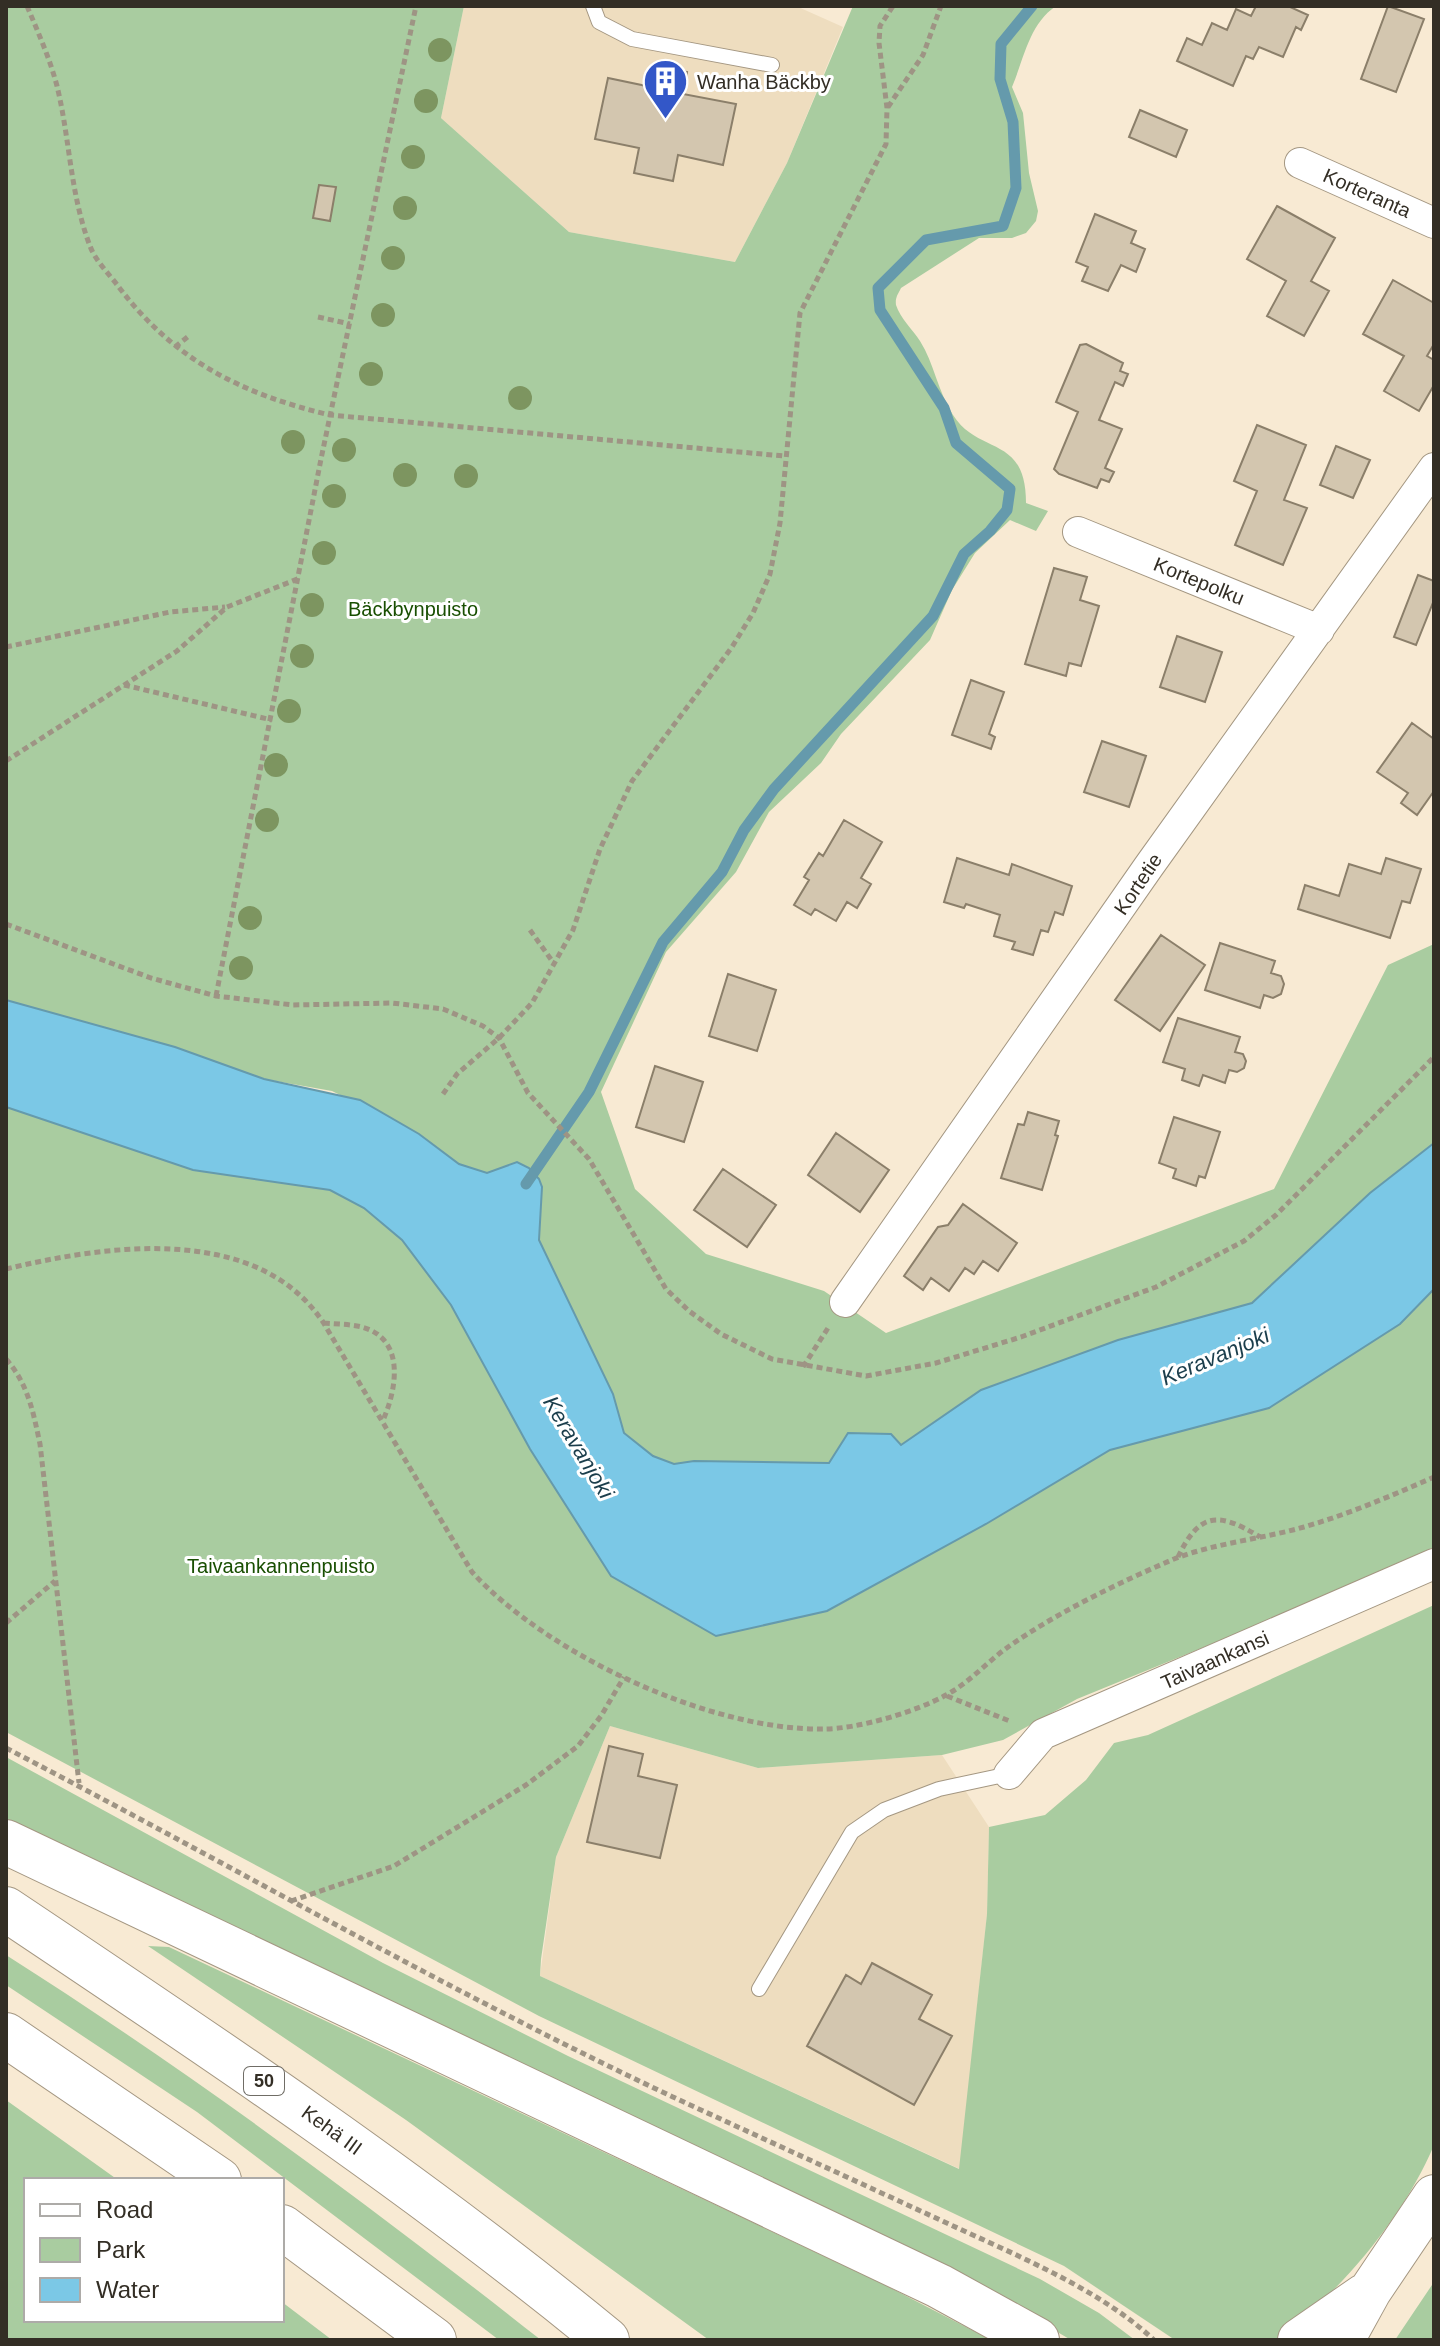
<svg xmlns="http://www.w3.org/2000/svg" width="1440" height="2346" font-family="Helvetica,sans-serif">
	<style>
		.built { fill: #eeddbf }
		.green { fill: #a9cca0 }
		.water { fill: #7bc8e6; stroke: #659aac; stroke-width: 2 }
		.lines { fill: none; stroke-linecap: round; stroke-linejoin: round }
		.stream { stroke: #659aac; stroke-width: 11 }
		.building { fill: #d3c6af; stroke: #8b7f6a; stroke-width: 2 }
		.lane-casing { stroke: #a49782; stroke-width: 16 }
		.street-casing { stroke: #a49782; stroke-width: 32 }
		.secondary-casing { stroke: #a49782; stroke-width: 44 }
		.highway-casing { stroke: #a49782; stroke-width: 46 }
		.path { stroke: #9e9484; stroke-width: 5; stroke-dasharray: 6 4; stroke-linecap: butt }
		.lane { stroke: #fff; stroke-width: 14 }
		.street { stroke: #fff; stroke-width: 30 }
		.secondary { stroke: #fff; stroke-width: 42 }
		.highway { stroke: #fff; stroke-width: 44 }
		.tree { fill: #7d9560 }
		.labels { text-anchor: middle; stroke-width: 6; stroke-linejoin: round; paint-order: stroke }
		.shield { fill: #fff; stroke: #706d66; stroke-width: 2 }
		.shield-label { font-size: 18px; font-weight: bold; fill: #332e25 }
		.poi-label { font-size: 20px; fill: #332e25; stroke: #fff; text-anchor: start }
		.street-label { font-size: 20px; fill: #332e25; stroke: #fff }
		.park-label { font-size: 20px; fill: #194f02; stroke: #fff }
		.water-label { font-size: 22px; font-style: italic; fill: #1b3e4c; stroke: #fff }
	</style>
	<rect width="100%" height="100%" fill="#f8ead3"/>
	<path class="built" d="M464,6H796L843,27L787,163L735,262L569,232L441,118Z
		M610,1726L758,1768L942,1755L989,1827L987,1914L960,2169L540,1976L556,1857Z"/>
	<path class="green" d="M6,6H464L441,118L569,232L735,262L787,163L853,6H1056C1029,24 1024,59 1012,87L1023,113L1029,173L1038,211L1036,221L1026,233L1012,238H979L901,288C898,294 895,298 896,305C900,318 913,330 920,341C934,363 938,392 953,415C979,456 1026,434 1026,503L1048,511L1036,531L1010,520L975,553L952,590L930,640L841,734L821,763L769,812L736,872L666,952L601,1092L635,1189L706,1254L824,1291L886,1333L1274,1189L1388,965L1434,944V1143L1370,1193L1252,1303L1118,1340L981,1390L901,1445L829,1463L694,1461L674,1464L653,1456L624,1433L613,1394L539,1240L542,1187L517,1162L487,1173L458,1164L419,1134L332,1091L264,1079L175,1047L6,1000Z
		M6,1107L193,1170L330,1190L364,1208L402,1240L451,1305L530,1449L611,1576L828,1611L986,1524L1110,1450L1269,1408L1400,1324L1434,1289V1547L1297,1609L1077,1699L1003,1740L942,1755L758,1768L610,1726L556,1857L541,1959L540,1976L959,2169L987,1914L989,1827L1045,1815L1086,1780L1114,1743L1148,1735L1434,1605V2145C1404,2217 1339,2294 1276,2340H1175L1064,2266L539,2016L6,1732Z
		M6,1757L383,1963L568,2056L1040,2279L1099,2313L1135,2340H1071L940,2263L6,1821Z
		M148,1946L169,1947L883,2284L991,2340H709L406,2120Z
		M6,1955C192,2073 368,2204 541,2340H499L197,2112L6,1985Z
		M6,2100L118,2180H26V2320H282V2302L332,2340H6Z
		M1434,2282V2340H1395Z"/>
	<path class="water" d="M6,1000L175,1047L264,1079L360,1100L419,1134L459,1164L487,1173L517,1162L529,1168L539,1179L542,1187L539,1240L613,1394L624,1433L653,1456L674,1464L694,1461L829,1463L848,1433L891,1434L901,1445L981,1390L1118,1340L1252,1303L1370,1193L1434,1143V1289L1400,1324L1269,1408L1110,1450L986,1524L827,1611L716,1636L611,1576L530,1449L451,1305L402,1240L364,1208L330,1190L193,1170L6,1107Z"/>
	<g class="lines">
		<path class="stream" d="M526,1184L589,1092L663,942L722,872L744,830L774,789L933,616L964,554L990,531L1007,510L1010,489L956,443L944,408L880,310L878,288L926,240L1003,226L1016,188L1013,122L1000,79L1001,44L1032,6"/>
	</g>
	<path class="building" d="M1256,6H1288L1308,15L1301,30L1296,27L1283,57L1259,47L1253,59L1246,56L1233,86L1177,61L1187,38L1202,45L1212,23L1227,30L1236,9L1251,16Z
		M1388,6L1424,19L1396,92L1361,79Z
		M660,66L687,72L683,94L736,104L723,165L678,155L673,181L634,173L639,148L595,139L608,78L656,88Z
		M1140,110L1187,130L1176,157L1129,137Z
		M319,185L336,187L330,221L313,218Z
		M1277,206L1335,238L1311,281L1329,291L1304,336L1267,316L1286,281L1247,259Z
		M1095,214L1136,231L1131,243L1145,249L1136,272L1121,265L1108,291L1082,281L1088,267L1076,262Z
		M1393,280L1434,303V344L1427,356L1434,360V385L1419,411L1384,391L1404,356L1363,334Z
		M1086,344L1123,363L1120,371L1128,374L1123,386L1115,382L1099,420L1122,429L1105,468L1114,472L1109,482L1101,479L1097,488L1059,474L1054,469L1078,412L1056,402L1080,345Z
		M1257,425L1306,445L1284,500L1307,508L1283,565L1235,545L1257,491L1234,481Z
		M1336,446L1370,460L1353,498L1320,485Z
		M1054,568L1087,577L1080,600L1099,606L1081,666L1069,663L1066,676L1025,664Z
		M1418,575L1434,581V600L1416,645L1394,637Z
		M1177,636L1222,652L1205,702L1160,687Z
		M971,680L1004,692L989,734L995,737L991,749L952,735Z
		M1412,723L1434,739V791L1417,815L1401,803L1408,793L1377,772Z
		M1102,741L1146,756L1129,807L1084,792Z
		M844,820L882,842L861,878L871,884L857,908L847,902L836,921L815,909L811,915L794,905L809,880L804,877L819,853L823,856Z
		M957,858L1009,875L1012,864L1072,886L1063,915L1055,912L1048,932L1041,930L1033,955L1012,949L1015,942L994,936L1000,915L966,904L964,908L944,902Z
		M1386,858L1421,869L1410,903L1402,901L1390,938L1298,909L1305,885L1339,896L1349,864L1381,874Z
		M1161,935L1205,965L1160,1031L1115,1000Z
		M1220,943L1275,961L1271,973L1281,976L1284,984L1281,994L1273,998L1264,995L1260,1008L1205,990Z
		M728,974L776,990L757,1051L709,1036Z
		M1178,1018L1240,1037L1235,1052L1243,1054L1246,1061L1244,1068L1237,1072L1229,1070L1225,1083L1203,1075L1199,1086L1182,1080L1185,1069L1163,1062Z
		M655,1066L703,1082L684,1142L636,1127Z
		M1028,1112L1059,1121L1055,1135L1058,1136L1042,1190L1001,1178L1018,1124L1024,1125Z
		M1174,1117L1220,1132L1205,1178L1199,1176L1196,1186L1173,1178L1176,1169L1159,1163Z
		M836,1133L889,1170L860,1212L808,1175Z
		M723,1169L776,1205L747,1247L694,1210Z
		M963,1204L1017,1243L998,1271L983,1261L974,1274L965,1268L949,1291L931,1278L923,1290L904,1276L938,1227L948,1225Z
		M609,1746L643,1754L638,1776L677,1785L660,1858L587,1842Z
		M872,1963L932,1995L919,2019L952,2036L914,2105L807,2046L846,1975L861,1984Z"/>
	<g class="lines">
		<defs>
			<path id="lane" d="M593,6L599,22L632,39L772,65
				M759,1989L852,1832L884,1810L939,1789L1009,1774"/>
			<path id="street" d="M1300,163L1434,223
				M1078,532L1319,630
				M845,1302L1149,866L1434,468
				M1009,1774L1043,1734L1434,1564"/>
			<path id="secondary" d="M1299,2340L1364,2295
				M1343,2340L1370,2291L1434,2196"/>
			<path id="highway" d="M6,1842L939,2286L1037,2340
				M6,1909C211,2046 416,2183 607,2340
				M6,2035L219,2180
				M282,2227L434,2340"/>
		</defs>
		<use href="#lane" class="lane-casing"/>
		<use href="#street" class="street-casing"/>
		<use href="#secondary" class="secondary-casing"/>
		<use href="#highway" class="highway-casing"/>
		<path class="path" d="M27,6C38,32 50,59 57,86C70,139 70,194 90,246C95,260 109,274 118,286C174,360 241,394 330,415L784,456
			M888,107L923,55L941,6
			M318,317L350,324
			M175,347L190,335
			M6,647L170,612L225,607
			M124,685L272,720
			M6,761L177,651L227,607L300,578
			M6,924L151,978L216,996L293,1005L392,1003L443,1009L483,1026L499,1038L528,1093L589,1159L666,1289L689,1311L721,1334L772,1359L866,1376L936,1363L1021,1337L1156,1287L1244,1241L1276,1215L1434,1057
			M530,930L555,965
			M216,996L321,459L416,6
			M443,1094L457,1074L499,1038L532,1003L573,930L600,849L632,781L732,647L753,613L770,574L780,523L800,313L886,144L887,108L879,43L880,26L893,6
			M6,1269C106,1245 256,1223 323,1322L472,1572C548,1655 711,1731 824,1729C857,1729 916,1712 946,1695C969,1683 987,1662 1008,1647C1058,1612 1118,1583 1174,1559C1215,1543 1262,1539 1304,1527C1349,1514 1391,1496 1434,1477
			M324,1323C336,1324 350,1324 362,1327C405,1339 397,1387 384,1418
			M6,1359C28,1384 33,1411 40,1444L79,1783
			M803,1367L828,1328
			M1178,1557C1200,1511 1219,1512 1260,1537
			M6,1623L55,1581
			M947,1696L1012,1722
			M6,1748C229,1864 446,1990 673,2097C766,2140 858,2182 951,2225C1016,2255 1101,2290 1154,2340
			M291,1901L394,1866L526,1785L578,1746L601,1716L624,1677"/>
		<use href="#lane" class="lane"/>
		<use href="#street" class="street"/>
		<use href="#secondary" class="secondary"/>
		<use href="#highway" class="highway"/>
	</g>
	<g class="tree">
		<circle cx="440" cy="50" r="12"/>
		<circle cx="426" cy="101" r="12"/>
		<circle cx="413" cy="157" r="12"/>
		<circle cx="405" cy="208" r="12"/>
		<circle cx="393" cy="258" r="12"/>
		<circle cx="383" cy="315" r="12"/>
		<circle cx="371" cy="374" r="12"/>
		<circle cx="520" cy="398" r="12"/>
		<circle cx="293" cy="442" r="12"/>
		<circle cx="344" cy="450" r="12"/>
		<circle cx="405" cy="475" r="12"/>
		<circle cx="466" cy="476" r="12"/>
		<circle cx="334" cy="496" r="12"/>
		<circle cx="324" cy="553" r="12"/>
		<circle cx="312" cy="605" r="12"/>
		<circle cx="302" cy="656" r="12"/>
		<circle cx="289" cy="711" r="12"/>
		<circle cx="276" cy="765" r="12"/>
		<circle cx="267" cy="820" r="12"/>
		<circle cx="250" cy="918" r="12"/>
		<circle cx="241" cy="968" r="12"/>
	</g>
	<defs>
		<symbol id="building-pin" viewBox="-11 -11 22 30"><path d="M0 17L-7.5 6A9.5 9.5 0 1 1 7.5 6Z" fill="#3357c8" stroke="#fff"/><path d="M-4-6H4V6H1V3H-1V6H-4ZM-2.5-4.3h1.7v1.8h-1.7ZM.8-4.3h1.7v1.8H.8ZM-2.5-1h1.7V.8h-1.7ZM.8-1h1.7V.8H.8Z" fill="#fff"/></symbol>
	</defs>
	<g fill-rule="evenodd">
		<use href="#building-pin" x="640" y="56" width="51" height="69"/>
	</g>
	<g class="labels">
		<rect class="shield" x="244" y="2067" width="40" height="28" rx="6"/>
		<g class="shield-label">
			<text x="264" y="2087">50</text>
		</g>
		<g class="poi-label">
			<text x="697" y="89">Wanha Bäckby</text>
		</g>
		<g class="street-label">
			<text transform="translate(1367 193) rotate(24)" y="7">Korteranta</text>
			<text transform="translate(1199 581) rotate(22)" y="7">Kortepolku</text>
			<text transform="translate(1138 884) rotate(-56)" y="7">Kortetie</text>
			<text transform="translate(1215 1660) rotate(-24)" y="7">Taivaankansi</text>
			<text transform="translate(332 2130) rotate(36)" y="7">Kehä III</text>
		</g>
		<g class="park-label">
			<text x="413" y="616">Bäckbynpuisto</text>
			<text x="281" y="1573">Taivaankannenpuisto</text>
		</g>
		<g class="water-label">
			<text transform="translate(1215 1356) rotate(-23)" y="8">Keravanjoki</text>
			<text transform="translate(579 1447) rotate(59)" y="8">Keravanjoki</text>
		</g>
	</g>
	<rect width="1440" height="2346" fill="none" stroke="#332e25" stroke-width="16"/>
	<rect x="24" y="2178" width="260" height="144" fill="#ffffff" stroke="#adaba8" stroke-width="2"/>
	<rect x="40" y="2204" width="40" height="12" fill="#ffffff" stroke="#adaba8" stroke-width="2"/>
	<text x="96" y="2218" font-size="24" fill="#332e25">Road</text>
	<rect x="40" y="2238" width="40" height="24" fill="#a9cca0" stroke="#adaba8" stroke-width="2"/>
	<text x="96" y="2258" font-size="24" fill="#332e25">Park</text>
	<rect x="40" y="2278" width="40" height="24" fill="#7bc8e6" stroke="#adaba8" stroke-width="2"/>
	<text x="96" y="2298" font-size="24" fill="#332e25">Water</text>
</svg>
